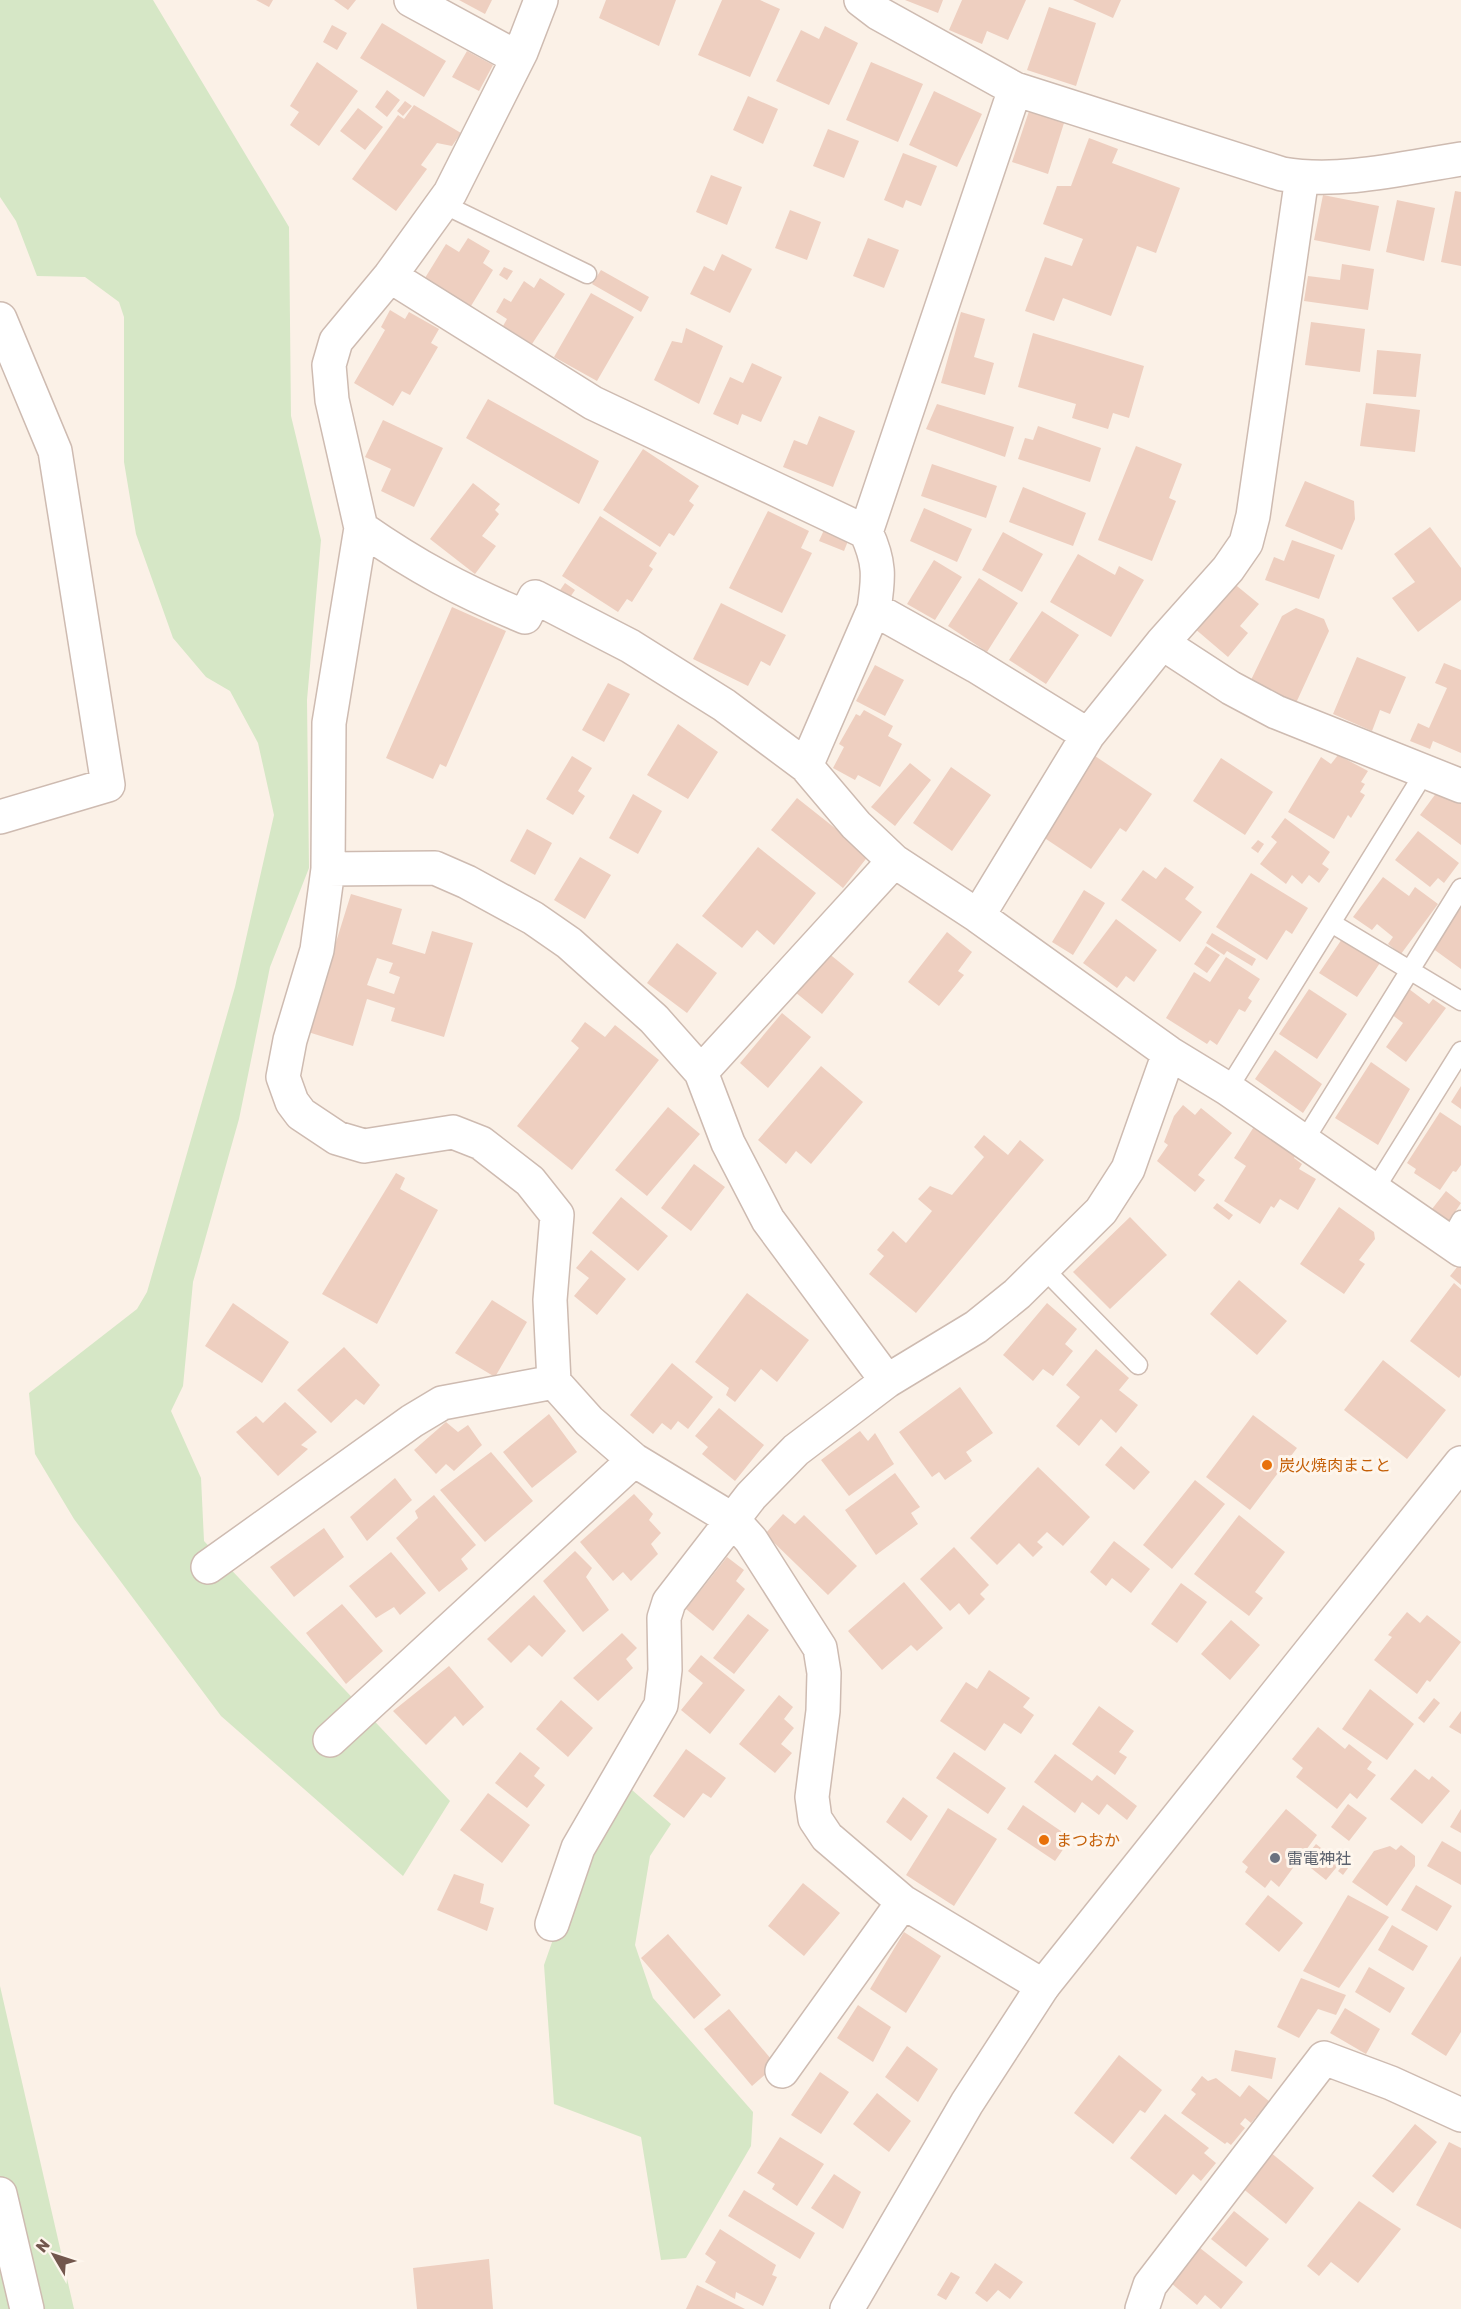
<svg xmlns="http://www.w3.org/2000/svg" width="1461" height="2309" font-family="Rubik,'Noto Sans JP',sans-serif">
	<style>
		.green { fill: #d6e7c6 }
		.building { fill: #eecfc0; fill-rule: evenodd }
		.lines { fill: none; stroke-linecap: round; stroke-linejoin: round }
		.service-casing { stroke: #cebbb1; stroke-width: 21 }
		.minor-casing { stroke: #cebbb1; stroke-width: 36 }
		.tertiary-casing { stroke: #cebbb1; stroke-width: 36 }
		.service { stroke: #fff; stroke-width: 18 }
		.minor { stroke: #fff; stroke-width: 33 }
		.tertiary { stroke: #fff; stroke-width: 33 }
		.food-dot { fill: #e8710a; stroke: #fef6ed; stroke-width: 2 }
		.worship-dot { fill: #6b7280; stroke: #fef6ed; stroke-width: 2 }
		.labels { text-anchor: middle; stroke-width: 6; stroke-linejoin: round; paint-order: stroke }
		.food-label { font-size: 16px; fill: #c56008; stroke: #fef6ed; text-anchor: start }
		.worship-label { font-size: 16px; fill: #5b616d; stroke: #fef6ed; text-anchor: start }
	</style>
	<rect width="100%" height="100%" fill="#fbf1e7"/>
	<path class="green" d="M0,0H153L289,227L291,416L321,540L307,700L309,868L270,967L239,1119L193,1282L183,1386L171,1411L201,1478L204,1541L450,1801L403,1876L221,1716L74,1519L35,1454L29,1393L137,1309L147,1292L235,987L274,815L258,743L230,691L206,677L173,638L136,534L124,462V317L119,302L85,277L37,276L16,221L0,197Z
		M624,1783L671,1824L650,1856L635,1945L653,1998L753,2112L751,2146L686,2258L661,2260L641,2137L554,2104L544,1965L575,1877Z
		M0,1986L74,2309H0Z"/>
	<path class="building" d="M256,0H273L269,7Z
		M334,0H356L348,10Z
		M459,0H492L485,14Z
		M606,0H676L659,46L599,18Z
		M722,0H760L780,9L750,77L698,55Z
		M905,0H943L938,13Z
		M962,0H1026L1008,40L987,31L982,44L949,30Z
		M1073,0H1121L1113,18Z
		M1049,7L1096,23L1076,86L1027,70Z
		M382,23L446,61L424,97L360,58Z
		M332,25L347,33L337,50L323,42Z
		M825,26L858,43L829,105L776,81L801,30L819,39Z
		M467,51L493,65L479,91L452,77Z
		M317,62L358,91L319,146L290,125L299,112L290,106Z
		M871,62L923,84L898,142L846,120Z
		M387,90L400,100L387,117L375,107Z
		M934,91L982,114L957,167L909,145Z
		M748,96L778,109L763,144L733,130Z
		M405,101L412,106L403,116L397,111Z
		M414,105L461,133L452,146L437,143L421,165L427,169L396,211L352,179L398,115L404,119Z
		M358,108L383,127L365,150L340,131Z
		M1029,111L1064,123L1048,174L1012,162Z
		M828,129L859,141L844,178L813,166Z
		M1089,138L1118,149L1112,163L1180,188L1156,253L1137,246L1111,316L1063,298L1054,321L1025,311L1045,257L1072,266L1083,239L1043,224L1057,186H1071Z
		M903,153L937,166L921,206L906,200L903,208L884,200Z
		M711,175L742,187L727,225L696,212Z
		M1455,191L1461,192V266L1441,262Z
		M1323,195L1379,206L1370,251L1314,240Z
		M1397,200L1435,208L1424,261L1386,252Z
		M790,210L821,222L807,260L775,248Z
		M468,238L490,251L483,263L493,270L471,306L425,278L446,244L459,252Z
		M868,238L899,250L884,288L853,276Z
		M722,254L752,269L730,313L690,294L704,266L714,271Z
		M1342,264L1374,269L1368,310L1304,301L1308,276L1340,280Z
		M504,267L513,271L507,280L499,275Z
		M601,270L649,297L641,312L592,284Z
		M540,278L565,294L532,344L503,326L507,319L496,312L504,298L511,302L524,281L534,288Z
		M591,293L634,317L597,381L554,357Z
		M390,310L405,319L409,312L439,329L431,343L438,347L410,395L402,391L393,406L354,383L385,330L381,327Z
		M961,312L985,319L974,357L994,363L985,395L941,383Z
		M1311,322L1365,329L1360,372L1305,365Z
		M686,328L723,346L699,404L654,380L672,341L682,343Z
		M1033,333L1144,366L1129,418L1113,413L1108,429L1072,418L1076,404L1018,387Z
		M1377,350L1421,354L1416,397L1373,394Z
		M752,363L782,377L761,422L742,414L738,425L713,414L730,377L743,383Z
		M488,399L599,461L579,504L466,438Z
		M1366,403L1420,410L1415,452L1360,446Z
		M937,404L1014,427L1005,457L926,429Z
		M819,416L855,431L833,487L783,467L794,440L807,445Z
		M383,420L443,448L414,507L381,491L391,469L365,457Z
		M1038,426L1101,448L1090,482L1018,459L1025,438L1033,440Z
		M1136,446L1182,464L1169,498L1176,501L1152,561L1098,540Z
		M643,449L699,486L689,501L694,505L674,536L669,533L660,547L603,510Z
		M932,464L997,486L986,518L921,496Z
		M1305,481L1354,501L1355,519L1342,550L1285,526Z
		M473,483L500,504L495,510L499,514L482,536L496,546L475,574L430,539Z
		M1023,487L1086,513L1073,546L1009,522Z
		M924,508L972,529L957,562L910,541Z
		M768,511L809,531L801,548L812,553L782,613L729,588Z
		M600,516L657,553L649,566L653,569L632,602L627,599L618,612L562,576Z
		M1430,527L1461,568V600L1418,632L1392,598L1415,582L1394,554Z
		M824,530L848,541L844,551L819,541Z
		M1003,532L1043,554L1022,592L982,570Z
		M1292,540L1335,555L1319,599L1265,580L1274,557L1284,561Z
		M1078,554L1115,575L1119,566L1144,580L1111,637L1050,602Z
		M934,560L962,577L935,620L907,604Z
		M979,578L1018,603L987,652L948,626Z
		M1232,582L1259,604L1240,626L1248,633L1228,657L1194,628Z
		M565,583L575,590L568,600L558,593Z
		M721,603L786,635L770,666L761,661L748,686L693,659Z
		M452,607L506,631L446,767L440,764L433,779L386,758Z
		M1296,608L1324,619L1329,631L1296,703L1250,682L1282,616Z
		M1042,611L1079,635L1046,684L1009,660Z
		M1357,657L1406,677L1390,714L1380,710L1372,731L1333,714Z
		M1444,663L1461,670V753L1433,741L1430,749L1410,741L1418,723L1429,728L1447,688L1435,683Z
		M875,665L904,680L885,716L856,701Z
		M608,683L630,694L604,742L582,730Z
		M864,710L893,726L888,736L902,744L880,787L858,775L855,780L833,768L844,747L839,744L856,714L860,716Z
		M678,724L718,752L688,799L647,775Z
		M1338,755L1368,771L1361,782L1365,784L1360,792L1365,795L1351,818L1348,815L1334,839L1288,812L1321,757L1331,764Z
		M572,756L592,768L578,791L585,796L573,815L546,799Z
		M1095,756L1152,794L1126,832L1120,828L1091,869L1043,837Z
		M1221,758L1273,792L1245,835L1193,801Z
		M910,763L931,780L895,826L871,807Z
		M951,767L991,795L952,851L913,823Z
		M1440,788L1461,804V845L1420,815Z
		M633,794L662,811L638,854L609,838Z
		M797,798L869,855L843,888L771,830Z
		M1285,818L1330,852L1322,864L1329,869L1319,883L1309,875L1302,884L1292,875L1286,884L1260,864L1277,842L1271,837Z
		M527,829L552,843L535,875L510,861Z
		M1418,831L1459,863L1444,883L1438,878L1430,887L1395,860Z
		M1258,840L1264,844L1258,853L1251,848Z
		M758,847L816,893L774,945L757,930L742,948L702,916Z
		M580,857L611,875L585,919L554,900Z
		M1165,867L1194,887L1185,899L1202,912L1180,942L1121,900L1143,870L1156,879Z
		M1251,873L1308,908L1292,934L1286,930L1267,960L1216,927Z
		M1383,877L1409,896L1415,887L1438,904L1401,954L1388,944L1393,937L1377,924L1372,930L1353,917Z
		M1084,890L1105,903L1073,955L1052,942Z
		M351,894L402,909L392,944L425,954L432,931L473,943L444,1037L391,1021L395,1008L367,999L353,1046L308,1032ZM377,958L393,963L389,973L400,977L394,994L367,985Z
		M1461,908V969L1432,948Z
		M1116,919L1157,950L1134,982L1126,976L1117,988L1083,963Z
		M947,932L972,952L958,971L964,975L939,1006L908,982Z
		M1212,933L1256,959L1252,966L1227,951L1224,955L1206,943Z
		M1344,936L1382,960L1357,997L1319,973Z
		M677,943L717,973L687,1013L647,983Z
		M1206,946L1220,955L1207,973L1194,964Z
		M827,952L854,974L822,1014L795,992Z
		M1226,957L1260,979L1248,998L1252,1001L1245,1012L1239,1009L1217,1045L1210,1040L1207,1044L1166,1018L1194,972L1210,982Z
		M1309,989L1347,1014L1317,1059L1279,1034Z
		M1409,989L1429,1004L1433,999L1446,1008L1406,1062L1386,1047L1403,1023L1391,1014Z
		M782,1013L811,1037L768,1088L740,1063Z
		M585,1022L605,1037L615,1025L659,1060L572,1170L517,1126L579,1048L571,1041Z
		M1275,1050L1322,1084L1303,1113L1255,1079Z
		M1371,1062L1410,1089L1378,1145L1335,1118Z
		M821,1066L863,1102L811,1164L796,1151L786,1164L758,1140Z
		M1461,1086V1109L1451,1102Z
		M1183,1105L1195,1115L1201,1108L1232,1133L1198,1175L1205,1180L1195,1192L1157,1161L1168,1145L1164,1142L1174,1116Z
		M668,1107L700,1134L647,1196L615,1170Z
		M1440,1112L1461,1126V1165L1456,1172L1453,1171L1440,1190L1414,1173L1416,1169L1407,1163Z
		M1257,1122L1296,1154L1294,1158L1302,1164L1299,1169L1316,1179L1298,1210L1280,1199L1274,1208L1271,1206L1260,1224L1224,1201L1246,1166L1234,1158Z
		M984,1135L1008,1155L1020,1140L1044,1160L916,1313L869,1274L884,1256L877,1250L893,1231L906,1243L932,1211L918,1199L930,1186L952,1195L984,1157L974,1147Z
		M694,1164L725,1187L691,1231L661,1208Z
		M396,1173L405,1178L400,1189L438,1210L377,1324L322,1294Z
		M1446,1191L1461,1203L1449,1221L1432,1209Z
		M621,1197L668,1236L638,1271L592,1233Z
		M1217,1203L1233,1215L1229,1220L1213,1208Z
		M1339,1207L1374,1232L1375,1239L1359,1260L1365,1264L1344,1294L1300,1264Z
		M1130,1217L1167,1255L1110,1309L1073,1272Z
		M591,1250L626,1279L597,1315L574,1296L589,1278L576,1268Z
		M1458,1266L1461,1268V1285L1450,1276Z
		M1239,1280L1287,1321L1257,1355L1210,1314Z
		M1454,1283L1461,1289V1375L1459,1378L1410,1341Z
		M747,1293L809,1340L777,1382L761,1369L735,1402L726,1395L729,1388L695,1362Z
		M492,1300L527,1322L495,1377L455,1353Z
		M233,1303L289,1342L262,1383L205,1346Z
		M1047,1303L1077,1329L1065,1344L1073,1351L1053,1376L1043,1369L1033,1381L1003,1355Z
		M344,1347L380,1385L364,1405L356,1399L331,1423L297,1390Z
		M1096,1349L1129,1378L1119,1390L1138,1405L1116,1433L1101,1419L1079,1446L1056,1426L1080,1397L1066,1385Z
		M1383,1360L1446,1410L1407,1459L1344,1410Z
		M672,1363L713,1397L688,1429L678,1421L671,1430L662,1423L653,1434L630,1415Z
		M960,1387L993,1433L966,1452L972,1461L945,1480L939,1472L932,1477L899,1432Z
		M285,1402L317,1432L301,1445L308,1449L278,1476L236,1432L256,1416L263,1423Z
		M719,1408L764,1445L735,1481L702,1454L708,1447L695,1436Z
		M549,1414L577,1452L532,1488L503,1452Z
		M1253,1415L1297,1448L1250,1510L1206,1477Z
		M446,1422L458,1432L468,1425L482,1445L454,1471L446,1464L436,1474L414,1450Z
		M860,1431L868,1441L875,1433L894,1464L849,1496L821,1460Z
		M1121,1446L1150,1472L1134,1490L1105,1465Z
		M491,1452L533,1501L485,1542L440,1490Z
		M1038,1467L1090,1517L1063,1546L1047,1532L1037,1542L1043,1547L1033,1557L1019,1543L997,1565L970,1538Z
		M895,1473L920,1507L911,1513L918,1524L876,1555L845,1510Z
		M395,1478L412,1500L367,1541L350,1517Z
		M1195,1480L1225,1504L1172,1569L1143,1545Z
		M634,1494L653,1514L649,1520L661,1533L651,1544L658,1554L631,1581L623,1572L613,1581L580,1542Z
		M434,1495L476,1545L461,1559L468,1569L439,1592L396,1538L418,1518L415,1511Z
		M783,1514L795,1524L804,1515L857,1566L828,1595L765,1534Z
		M1239,1515L1285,1552L1255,1592L1263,1598L1249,1616L1194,1574Z
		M324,1528L344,1557L294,1597L270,1567Z
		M1114,1541L1150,1569L1131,1593L1112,1578L1106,1586L1090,1572Z
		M954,1547L989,1585L980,1594L985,1599L969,1615L959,1603L950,1611L920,1579Z
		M575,1551L592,1568L586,1577L609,1610L583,1632L543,1581Z
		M391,1552L426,1593L400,1615L394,1607L376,1618L349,1586Z
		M727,1557L744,1570L736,1581L745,1589L713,1631L686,1609Z
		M904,1582L943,1628L917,1651L911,1645L882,1670L848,1631Z
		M1181,1583L1207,1602L1177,1643L1151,1624Z
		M534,1595L566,1631L542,1657L529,1645L511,1663L487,1639Z
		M342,1604L383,1651L346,1684L306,1633Z
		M1407,1612L1420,1623L1427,1615L1461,1642L1430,1682L1427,1680L1417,1694L1374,1660L1392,1637L1388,1635Z
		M748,1614L769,1630L734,1674L713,1658Z
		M1231,1620L1260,1645L1230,1680L1201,1654Z
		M622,1633L637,1648L626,1659L633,1668L598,1701L573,1678Z
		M701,1655L745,1690L710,1734L681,1710L703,1683L688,1671Z
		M449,1666L484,1707L463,1726L455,1716L426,1745L393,1711Z
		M989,1670L1030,1698L1023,1707L1034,1715L1021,1734L1004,1723L985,1751L940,1721L966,1682L977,1689Z
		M1370,1689L1414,1724L1387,1760L1342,1729Z
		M779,1695L793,1707L784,1719L794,1728L781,1744L792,1753L775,1773L739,1744Z
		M1434,1698L1440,1703L1424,1723L1418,1718Z
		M561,1700L593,1728L568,1757L536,1729Z
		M1099,1706L1134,1731L1119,1752L1127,1757L1115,1775L1072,1744Z
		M1461,1711V1734L1449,1727Z
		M1318,1727L1345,1749L1349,1744L1372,1762L1367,1769L1376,1775L1357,1799L1350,1793L1337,1809L1296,1777L1303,1768L1292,1759Z
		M686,1749L726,1778L711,1798L703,1793L684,1818L653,1796Z
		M520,1752L540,1768L534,1776L545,1785L527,1808L495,1783Z
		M954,1752L1006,1788L988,1814L936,1778Z
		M1055,1754L1092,1781L1097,1775L1137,1806L1127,1820L1107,1804L1099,1815L1082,1802L1075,1813L1034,1782Z
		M1415,1769L1429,1780L1432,1776L1450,1791L1422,1824L1390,1799Z
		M488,1793L530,1825L502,1863L460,1830Z
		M903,1797L928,1816L911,1841L886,1822Z
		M1348,1804L1367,1818L1349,1841L1331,1827Z
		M1023,1805L1071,1838L1055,1861L1007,1829Z
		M948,1808L997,1839L954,1906L906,1875Z
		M1286,1809L1317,1835L1279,1887L1271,1880L1265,1888L1245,1872L1248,1867L1242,1862Z
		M1461,1809V1833L1450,1827Z
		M1442,1841L1461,1852V1885L1427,1866Z
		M1316,1844L1340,1863L1326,1880L1302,1861Z
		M1401,1845L1415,1856V1866L1387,1906L1352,1882L1374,1851L1390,1846L1396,1850Z
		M1347,1861L1351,1864L1343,1875L1338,1871Z
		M454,1874L484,1884L480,1903L494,1908L487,1931L437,1910Z
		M803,1883L840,1913L804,1956L768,1926Z
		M1416,1885L1452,1906L1437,1931L1401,1910Z
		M1268,1895L1303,1923L1279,1952L1245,1924Z
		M1348,1895L1389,1917L1339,1988L1303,1971Z
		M1392,1925L1428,1946L1413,1971L1378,1950Z
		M904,1932L941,1956L906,2013L870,1989Z
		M668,1934L721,1995L694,2019L641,1958Z
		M1461,1956V2032L1446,2056L1411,2034Z
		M1369,1967L1405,1988L1390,2013L1355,1992Z
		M1301,1978L1346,1995L1336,2015L1318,2009L1299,2038L1277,2027Z
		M858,2005L891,2027L873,2062L837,2038Z
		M1345,2008L1380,2029L1366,2054L1330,2033Z
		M729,2009L776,2065L752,2086L704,2029Z
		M907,2046L938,2069L918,2102L885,2077Z
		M1235,2050L1276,2058L1272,2079L1231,2071Z
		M1119,2055L1162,2090L1145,2113L1140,2110L1113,2144L1074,2113Z
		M820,2072L849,2092L821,2134L791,2115Z
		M1202,2076L1208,2081L1216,2078L1240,2097L1249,2085L1275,2106L1262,2122L1256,2117L1251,2123L1245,2118L1240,2124L1245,2128L1231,2145L1227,2142L1225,2144L1181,2113L1196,2094L1191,2090Z
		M877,2093L911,2121L889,2152L853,2124Z
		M1165,2114L1209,2148L1204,2153L1216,2163L1201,2181L1193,2174L1176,2195L1130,2158Z
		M1415,2124L1437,2142L1393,2193L1372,2176Z
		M780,2137L824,2164L797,2206L772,2189L775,2184L757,2173Z
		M1449,2142L1461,2148V2229L1416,2205Z
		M1270,2152L1314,2188L1286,2224L1241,2187Z
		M834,2174L861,2192L843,2229L811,2208Z
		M744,2190L815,2233L800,2259L728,2216Z
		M1359,2201L1401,2229L1358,2283L1331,2262L1319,2276L1307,2266Z
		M1234,2211L1269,2239L1246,2267L1211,2239Z
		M720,2229L776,2265L772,2275L777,2277L763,2306L736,2292L735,2299L705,2282L716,2262L705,2254Z
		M1200,2248L1243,2282L1221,2309L1205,2295L1197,2305L1171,2283Z
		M489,2259L493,2309H417L413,2268Z
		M995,2263L1023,2282L1010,2299L998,2290L987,2302L975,2293Z
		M951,2272L960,2277L946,2300L937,2295Z
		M697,2285L745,2309H686Z"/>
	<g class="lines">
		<defs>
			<path id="service" d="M443,204L587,274
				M1333,924L1461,1001
				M1228,1089L1426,770
				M1304,1141L1461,888
				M1375,1189L1461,1051
				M1449,1241L1461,1220
				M1043,1268L1138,1365"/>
			<path id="minor" d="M411,0L518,58
				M541,0L521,52L450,193L390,276L336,341L329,365L332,400L361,528L329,723L328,869L317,950L290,1040L283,1077L292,1102L301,1114L337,1138L364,1146L453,1132L481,1143L530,1181L557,1215L550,1300L554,1382L589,1421L634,1460L733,1520L751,1540L820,1648L824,1673L823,1711L812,1797L815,1819L827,1837L903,1902L1043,1986
				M861,0L878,13L1015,89L1282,174C1340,184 1404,168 1461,159
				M390,276L593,403L866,532L1015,89
				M0,319L55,451L108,785L0,817
				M361,528C417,567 462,591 525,617L535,597L630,646L724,705L806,766L856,825L894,861L978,916L1169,1053L1228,1089L1461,1250
				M874,609L976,666L1088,735
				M1162,643L1231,688L1276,712L1461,786
				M806,766L874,609C879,577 880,562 866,532
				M328,869L435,868L467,882L533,918L569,943L654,1019L701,1072L728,1143L768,1220L887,1381
				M978,916L1088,735L1162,643L1228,569L1246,543L1253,516L1302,177
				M701,1072L894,861
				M208,1567L412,1421L442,1403L554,1382
				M330,1740L634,1460
				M552,1924L578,1848L661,1705L665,1670L664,1618L669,1602L751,1496L796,1450L887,1381L976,1327L1017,1294L1101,1211L1128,1169L1169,1053
				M782,2071L903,1902
				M0,2194L27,2309
				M1142,2309L1150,2285L1324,2058L1391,2083L1461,2115"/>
			<path id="tertiary" d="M847,2309L967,2103L1043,1986L1461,1463"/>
		</defs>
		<use href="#service" class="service-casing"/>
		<use href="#minor" class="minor-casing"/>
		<use href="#tertiary" class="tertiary-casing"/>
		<use href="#service" class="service"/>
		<use href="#minor" class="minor"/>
		<use href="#tertiary" class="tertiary"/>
	</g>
	<g class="food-dot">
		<circle cx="1267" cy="1465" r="6"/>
		<circle cx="1044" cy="1840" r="6"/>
	</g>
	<circle class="worship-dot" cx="1275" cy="1858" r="6"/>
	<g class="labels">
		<g class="food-label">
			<text x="1279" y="1471">炭火焼肉まこと</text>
			<text x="1056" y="1846">まつおか</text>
		</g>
		<g class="worship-label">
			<text x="1287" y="1864">雷電神社</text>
		</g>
	</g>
	<g transform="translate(54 2255) rotate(309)" stroke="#fef6ed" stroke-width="4.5" paint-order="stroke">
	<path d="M0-4.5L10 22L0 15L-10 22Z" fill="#72574d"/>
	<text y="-9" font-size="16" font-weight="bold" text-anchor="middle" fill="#72574d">N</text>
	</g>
</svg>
